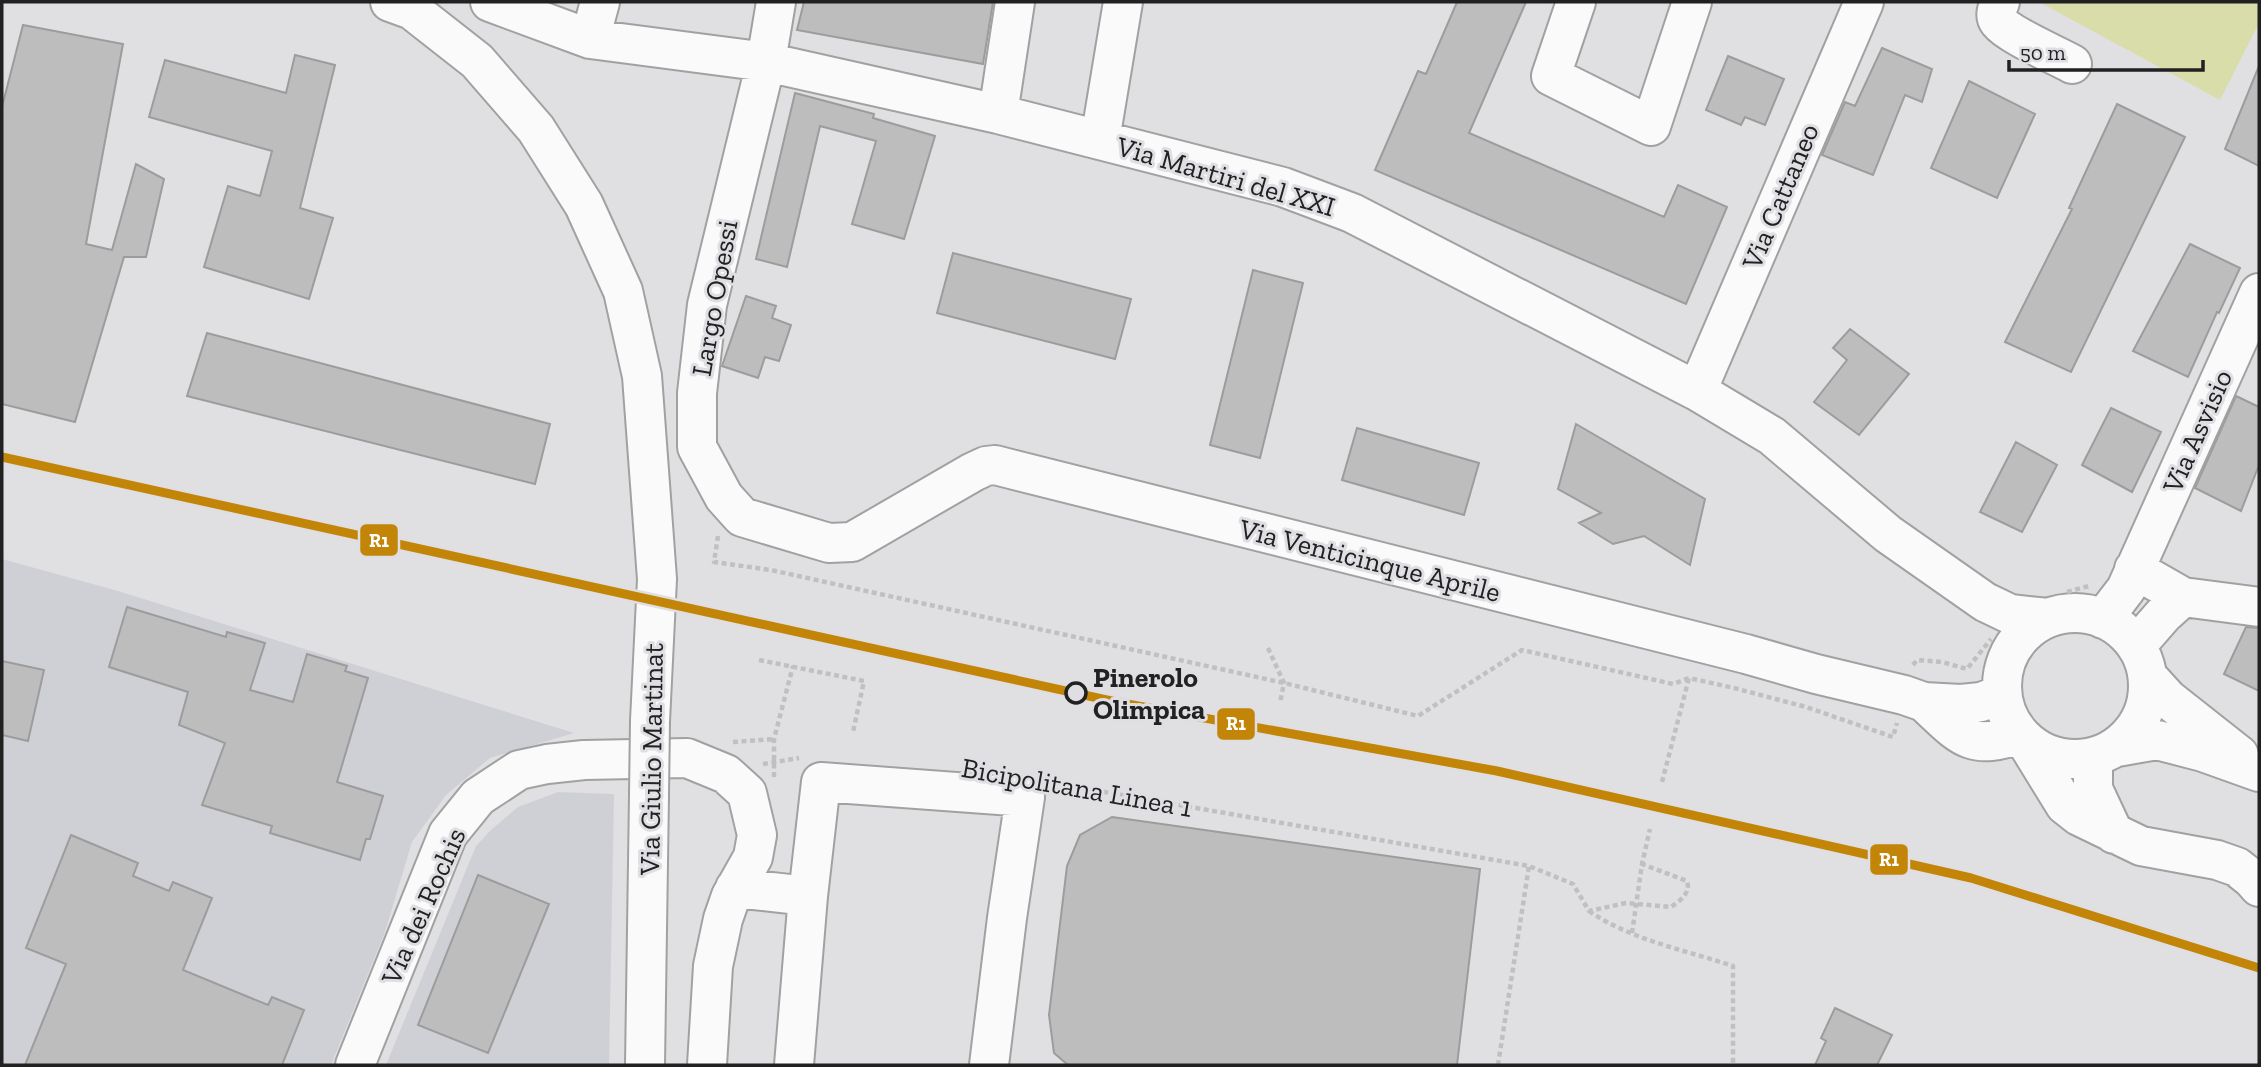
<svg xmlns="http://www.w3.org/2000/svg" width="2261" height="1067" font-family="'Zilla Slab',serif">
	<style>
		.built { fill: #cfcfd6 }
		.green { fill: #d8dda9 }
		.building { fill: #bebdbe; stroke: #9d9c9d; stroke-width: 2 }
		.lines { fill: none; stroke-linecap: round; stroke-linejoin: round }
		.minor-casing { stroke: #a1a1a2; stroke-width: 42 }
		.path { stroke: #c0c0c1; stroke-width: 4.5; stroke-dasharray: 5 3.5; stroke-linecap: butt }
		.minor { stroke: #fafafb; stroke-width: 38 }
		.minor-bridge-casing { stroke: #a1a1a2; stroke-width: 42; stroke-linecap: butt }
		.minor-bridge { stroke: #fafafb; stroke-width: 38 }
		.rail-1-casing { stroke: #dfdfe3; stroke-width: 14 }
		.rail-1 { stroke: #c28508; stroke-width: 9 }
		.stop-dot { fill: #dfdfe3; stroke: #212122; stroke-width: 3.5 }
		.labels { text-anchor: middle; stroke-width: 6; stroke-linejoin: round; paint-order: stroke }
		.street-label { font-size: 28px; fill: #212122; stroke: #dfdfe3 }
		.stop-label { font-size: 28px; font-weight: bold; fill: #212122; stroke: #dfdfe3; text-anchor: start }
		.line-badge { stroke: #dfdfe3; stroke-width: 2.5 }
		.badge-label { font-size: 19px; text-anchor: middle; font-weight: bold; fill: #fff }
	</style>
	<rect width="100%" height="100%" fill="#e0e0e2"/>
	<path class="built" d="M2,559L118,591L574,733L490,758L446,795L412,842L385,932L331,1065H2Z
		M558,792L614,794L609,1065H386L476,846L491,830L518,807Z"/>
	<path class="green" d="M2042,2H2259V23L2220,100L2041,3Z"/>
	<path class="building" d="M804,2H993L983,64L797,30Z
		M1457,2H1526L1469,133L1664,217L1678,185L1727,207L1686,304L1375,170L1418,71L1426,74Z
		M23,25L123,44L86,244L112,250L136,164L164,179L146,257H124L75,422L2,404V107Z
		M1882,48L1932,69L1922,102L1905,95L1873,175L1822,155L1845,102L1855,106Z
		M295,55L335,65L300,208L333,218L309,299L204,267L228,186L260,196L272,151L149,117L165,60L286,93Z
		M1728,56L1784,79L1765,125L1745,117L1741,125L1706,110Z
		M2259,66V166L2225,149Z
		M1969,81L2035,114L1997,198L1931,168Z
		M795,93L874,114L873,118L935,136L904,239L852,224L876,141L820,126L787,267L756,259Z
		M2117,104L2185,137L2071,372L2005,342L2072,209L2069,208Z
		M2190,244L2240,268L2219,313L2217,312L2188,377L2133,351Z
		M953,253L1131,299L1115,359L937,313Z
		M1253,270L1303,283L1260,458L1210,445Z
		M746,296L776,306L772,318L791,325L779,361L765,357L758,378L722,366Z
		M1850,329L1909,374L1859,435L1814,402L1847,360L1833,348Z
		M207,333L550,424L535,484L187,396Z
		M2236,396L2259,407V465L2241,511L2195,488Z
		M2111,408L2161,432L2132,492L2082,465Z
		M1576,424L1705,499L1690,565L1644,536L1613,544L1579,523L1601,513L1558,489Z
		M1357,428L1479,463L1464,515L1342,480Z
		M2016,442L2057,465L2022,532L1980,512Z
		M127,607L226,637L227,632L265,643L250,690L293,702L307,654L347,666L345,671L368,678L337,782L383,796L370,839H366L360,860L270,833L272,826L202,805L225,743L179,725L188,692L109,667Z
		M2246,627L2259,628V691L2224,674Z
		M2,661L44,670L28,741L2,735Z
		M1112,817L1480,869L1457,1065H1068L1054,1053L1049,1015L1067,866L1080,835Z
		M71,835L138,863L133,876L169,891L173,882L212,898L183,970L268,1005L272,997L304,1010L282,1065H25L66,964L26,948Z
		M478,875L549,904L488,1053L418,1025Z
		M1835,1008L1892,1035L1877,1065H1815L1826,1041L1821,1038Z"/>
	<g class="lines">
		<defs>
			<path id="minor" d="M390,2L412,10L477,61L536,129L584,205L623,291L642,376L657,579L650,721
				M490,2L590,39L766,62L998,114L1283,187L1352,213L1697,391L1772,436L1888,534L1985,602L2010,614L2048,618
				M776,2L766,62L707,305L697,393V447L724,497L742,517L829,543L852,542L973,472L986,466L995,465L1746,654L1816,674L1904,695L1924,702L1961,704L1981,702L2002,694
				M1576,2L1551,76L1651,126L1692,2
				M2000,2C1997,9 1994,16 1999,22C2009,35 2056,55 2072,64
				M590,39L600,2
				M998,114L1015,2
				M1100,140L1123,2
				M1697,391L1864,2
				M2134,569L2183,597L2259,607
				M2002 686a73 73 0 1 1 146 0a73 73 0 1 1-146 0Z
				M2103,619L2126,589L2259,293
				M2136,646L2163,615L2183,597
				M2148,677L2168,699L2239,755
				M1924,702C1960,735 1969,752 2019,734
				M2025,740L2065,805L2079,816L2141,846L2217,860L2237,867L2252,879L2259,887
				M2117,747L2157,740L2203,752L2259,772
				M2093,757V789L2114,834
				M735,888L808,896
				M355,1065L448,834L478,797L519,770L547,764L584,760L687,758L726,774L747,793L757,835L753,857L731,896L723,919L713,966L707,1065
				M645,1065L649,795
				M794,1065L808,896L821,782L1025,797L1007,918L989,1065"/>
		</defs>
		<use href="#minor" class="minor-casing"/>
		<path class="path" d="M718,536L714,562L771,570L1284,683L1418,716L1522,650L1673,684L1689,678L1734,688L1806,707L1893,737L1897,723
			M2067,592L2089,586
			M1268,648L1284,683L1280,703
			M759,660L864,681L853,732
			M1913,665L1917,660L1942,662L1967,669L1991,639
			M733,742L774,739
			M763,764L799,758
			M774,777V739L793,666
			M1662,782L1689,678
			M1053,783L1529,866L1573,884L1589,911L1626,903L1671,907C1680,901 1691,893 1687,881L1642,864
			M1589,911C1631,940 1685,950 1733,966V1065
			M1632,933L1642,864L1650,829
			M1498,1065L1529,866"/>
		<use href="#minor" class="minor"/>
		<defs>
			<path id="minor-bridge" d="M649,795L650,721"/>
		</defs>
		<use href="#minor-bridge" class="minor-bridge-casing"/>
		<use href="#minor-bridge" class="minor-bridge"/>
		<defs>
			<path id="rail-1" d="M2,457L1116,702L1497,771L1971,878L2259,968"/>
		</defs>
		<use href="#rail-1" class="rail-1-casing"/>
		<use href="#rail-1" class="rail-1"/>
	</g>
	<circle class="stop-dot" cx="1076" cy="693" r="10"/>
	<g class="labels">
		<g class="street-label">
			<text transform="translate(1226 176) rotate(16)" y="10">Via Martiri del XXI</text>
			<text transform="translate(1780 196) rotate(-67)" y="10">Via Cattaneo</text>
			<text transform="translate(714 298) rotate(-80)" y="10">Largo Opessi</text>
			<text transform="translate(2197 431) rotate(-66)" y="10">Via Asvisio</text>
			<text transform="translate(1370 560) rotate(14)" y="10">Via Venticinque Aprile</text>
			<text transform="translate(651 759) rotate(-89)" y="10">Via Giulio Martinat</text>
			<text transform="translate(1077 787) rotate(10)" y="10">Bicipolitana Linea 1</text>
			<text transform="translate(423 906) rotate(-66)" y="10">Via dei Rochis</text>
		</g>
		<g class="stop-label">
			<text x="1093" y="687">Pinerolo<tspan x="1093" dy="32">Olimpica</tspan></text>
		</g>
	</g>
	<g class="line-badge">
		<rect x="359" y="523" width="40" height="34" rx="7" fill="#c28508"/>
		<rect x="1216" y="707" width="40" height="34" rx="7" fill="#c28508"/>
		<rect x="1869" y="843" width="40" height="33" rx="7" fill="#c28508"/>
	</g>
	<g class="badge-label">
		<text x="379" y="547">R1</text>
		<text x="1236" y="730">R1</text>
		<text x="1889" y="866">R1</text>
	</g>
	<rect width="2261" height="1067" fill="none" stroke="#212122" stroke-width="7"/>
	<path d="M2009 60v10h194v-10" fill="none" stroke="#212122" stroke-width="3.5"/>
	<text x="2020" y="60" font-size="21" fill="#212122" stroke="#dfdfe3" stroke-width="5" paint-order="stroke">50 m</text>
</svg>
